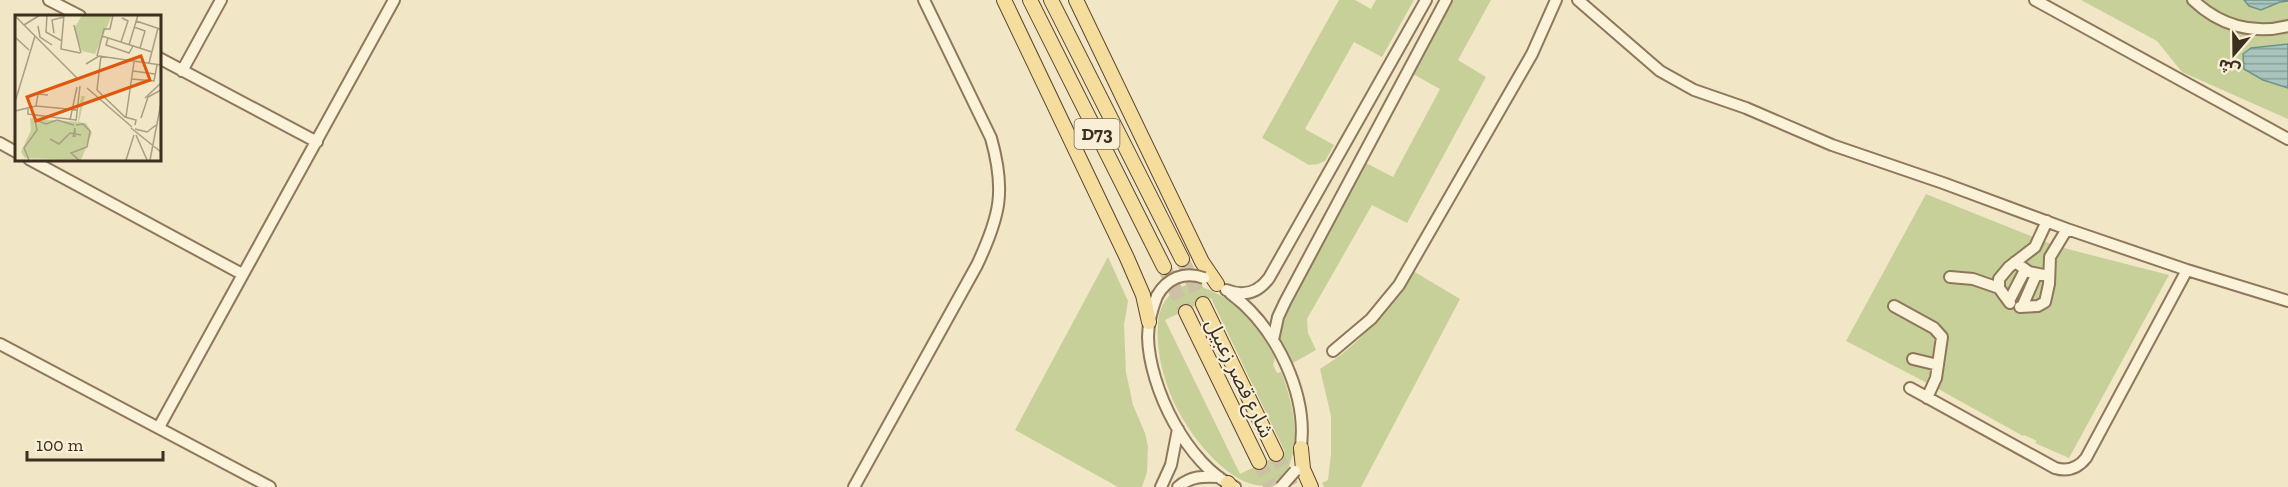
<svg xmlns="http://www.w3.org/2000/svg" width="2288" height="487" font-family="'Zilla Slab','Noto Sans Arabic',serif">
	<style>
		.green { fill: #c8d099; fill-rule: evenodd }
		.water { fill: url(#water-rules); stroke: #6d948b; stroke-width: 1.5 }
		.lines { fill: none; stroke-linecap: round; stroke-linejoin: round }
		.major-tunnel { stroke: #cdc1a5; stroke-width: 14; stroke-dasharray: 14 7; stroke-linecap: butt }
		.minor-casing { stroke: #8e775a; stroke-width: 14 }
		.major-casing { stroke: #5c452f; stroke-width: 16 }
		.minor { stroke: #fbf2da; stroke-width: 10 }
		.major { stroke: #f5dd9d; stroke-width: 14 }
		.minor-bridge-casing { stroke: #8e775a; stroke-width: 14; stroke-linecap: butt }
		.minor-bridge { stroke: #fbf2da; stroke-width: 10 }
		.labels { text-anchor: middle; stroke-width: 4.5; stroke-linejoin: round; paint-order: stroke }
		.shield { fill: #f8efd6; stroke: #756956; stroke-width: 1.5 }
		.shield-label { font-size: 18px; font-weight: bold; fill: #3d2f1f }
		.street-label { font-size: 20px; fill: #3d2f1f; stroke: #f8efd6 }
		.inset-road { fill: none; stroke: #a99d83; stroke-width: 1.5 }
		.view { fill: #df570d; fill-opacity: 0.15; stroke: #df570d; stroke-width: 3 }
		.inset-edge { fill: none; stroke: #3d2f1f; stroke-width: 3 }
	</style>
	<defs>
		<pattern id="water-rules" width="6" height="5" patternUnits="userSpaceOnUse" patternTransform="scale(1.5)"><rect width="6" height="5" fill="#a8c4bd"/><path d="M0 2.5h6" fill="none" stroke="#8aa099"/></pattern>
	</defs>
	<rect width="100%" height="100%" fill="#f1e6c6"/>
	<path class="green" d="M1339,0H1355L1371,9L1376,0H1414L1382,57L1354,42L1305,129L1334,145L1325,161L1318,164L1309,165L1262,138Z
		M1453,0H1491L1458,60L1486,77L1407,223L1372,205L1307,319L1308,333L1316,350L1291,364L1280,346V324L1366,163L1393,177L1440,89L1413,74Z
		M2081,0H2288V119L2182,72L2157,41Z
		M1926,194L2056,246L2169,275L2069,458L2035,443L2037,441L2024,435L2023,436L1933,386L1846,341Z
		M1108,257L1128,301L1124,325L1126,372L1133,405L1145,433L1148,447L1147,472L1142,487H1118L1015,430Z
		M1413,271L1460,299L1361,487H1324L1322,483L1328,480L1331,454V416L1320,369C1360,345 1388,310 1413,271Z
		M1190,284C1229,291 1258,324 1275,358L1273,365L1277,373L1281,372C1292,399 1301,438 1289,466C1285,476 1277,484 1266,486C1226,487 1185,429 1172,398C1162,374 1156,349 1158,323C1160,303 1170,289 1190,284ZM1211,298L1285,452L1240,474L1165,320Z"/>
	<path class="water" d="M2244,0H2288V1L2280,2L2261,10L2249,6Z
		M2288,44V88L2263,80L2244,69L2243,54L2251,48Z"/>
	<g class="lines">
		<path class="major-tunnel" d="M1182,259L1203,304
			M1164,267L1186,312
			M1276,454L1292,487
			M1259,462L1271,487"/>
		<defs>
			<path id="minor" d="M49,0L80,16
				M1578,0L1660,71L1694,90L1746,108L1832,145L1943,183L2067,229L2187,270L2288,301
				M2035,0L2288,139
				M2193,0C2219,25 2252,35 2288,26
				M159,58L317,142
				M182,71L221,0
				M0,143L16,152
				M29,159L242,274
				M2015,262L2029,272L2049,276
				M1950,277L1973,279L1999,288
				M1226,290C1244,297 1258,293 1269,278L1426,0
				M1230,293C1276,327 1310,396 1300,453
				M1157,296C1152,309 1148,322 1148,337C1149,387 1187,465 1235,487
				M2009,301L2025,270
				M2010,303L1999,288V279L2009,267L2035,247L2047,221
				M1894,306L1934,328L1942,337L1936,378L1927,398
				M2020,307L2038,306L2045,302L2049,284L2050,257L2067,229
				M2022,307L2036,275
				M1273,340L1278,317L1285,302L1446,0
				M0,344L270,487
				M1333,351L1371,319L1399,285L1532,54L1556,0
				M1913,359L1938,365
				M1910,388L2055,468C2068,472 2078,468 2086,458L2187,270
				M159,427L394,0
				M854,487L977,265C1000,216 1006,191 991,138L924,0
				M1161,487L1171,465L1178,429
				M1178,487C1191,476 1203,476 1219,477"/>
			<path id="major" d="M1004,0L1127,258L1143,295L1149,322
				M1030,0L1164,267
				M1051,0L1182,259
				M1076,0L1202,262L1217,284
				M1203,304L1276,454
				M1186,312L1259,462
				M1301,448L1303,469L1311,487
				M1228,483L1231,487"/>
		</defs>
		<use href="#minor" class="minor-casing"/>
		<use href="#major" class="major-casing"/>
		<use href="#minor" class="minor"/>
		<use href="#major" class="major"/>
		<defs>
			<path id="minor-bridge" d="M1157,296C1167,278 1184,271 1204,278
				M1281,487L1295,471"/>
		</defs>
		<use href="#minor-bridge" class="minor-bridge-casing"/>
		<use href="#minor-bridge" class="minor-bridge"/>
	</g>
	<g class="labels">
		<rect class="shield" x="1074.5" y="119" width="45" height="30" rx="4.5"/>
		<g class="shield-label">
			<text x="1097" y="140">D73</text>
		</g>
		<g class="street-label">
			<text transform="translate(1240 378) rotate(64)" y="7">شارع قصر زعبيل</text>
		</g>
	</g>
	<g transform="translate(15 15)">
		<rect width="146" height="146" fill="#f1e6c6"/>
		<path d="M67,0H97L80,39L67,36L59,14ZM66,81H70L64,107L71,108L77,118L66,145L10,143L6,137L16,115L15,103L63,107Z" fill="#c8d099"/>
		<path class="inset-road" d="M32,0L31,17L47,26M49,0L46,34L65,38M0,1L62,63M121,6L145,14M9,10L25,0M59,10L66,38M23,11L25,22L37,30M119,12L130,16L125,33M39,18L37,5L49,2M87,21L137,37M0,22L14,35M93,23L91,30L114,38L118,31M106,27L113,6L107,3M114,30L123,0M82,41L89,14H95L98,0M86,41L82,75L110,102L121,105L120,110M134,48L143,13M71,49L84,41L146,50M118,56L140,59M117,64L139,66L142,50M72,73L117,112M130,83L146,68M0,87L20,21M21,91L23,79L33,80M13,92V99L61,105M0,96L21,91L63,95M111,102L119,47M126,103L133,82L146,75M55,105L62,72M61,106L65,71M61,110L68,109L75,116L72,132L56,138L64,145M116,113L146,137M120,114L132,117L141,110M121,120L132,145M58,122L60,113V122M35,124L44,129L55,118L66,120M14,145L9,133L22,115L20,105L31,109L42,105L59,110M111,145L119,120M135,145L146,88"/>
		<path class="view" d="M126,41L135,65L21,106L12,82Z"/>
		<rect width="146" height="146" class="inset-edge"/>
	</g>
	<g transform="translate(2234 54) rotate(200)" stroke="#f8efd6" stroke-width="4.5" paint-order="stroke">
	<path d="M0-4.5L10 22L0 15L-10 22Z" fill="#3d2f1f"/>
	<text y="-9" font-size="16" font-weight="bold" text-anchor="middle" fill="#3d2f1f">ش</text>
	</g>
	<path d="M27 451v9h136v-9" fill="none" stroke="#3d2f1f" stroke-width="3"/>
	<text x="36" y="451" font-size="18" fill="#3d2f1f" stroke="#f8efd6" stroke-width="4.5" paint-order="stroke">100 m</text>
</svg>
